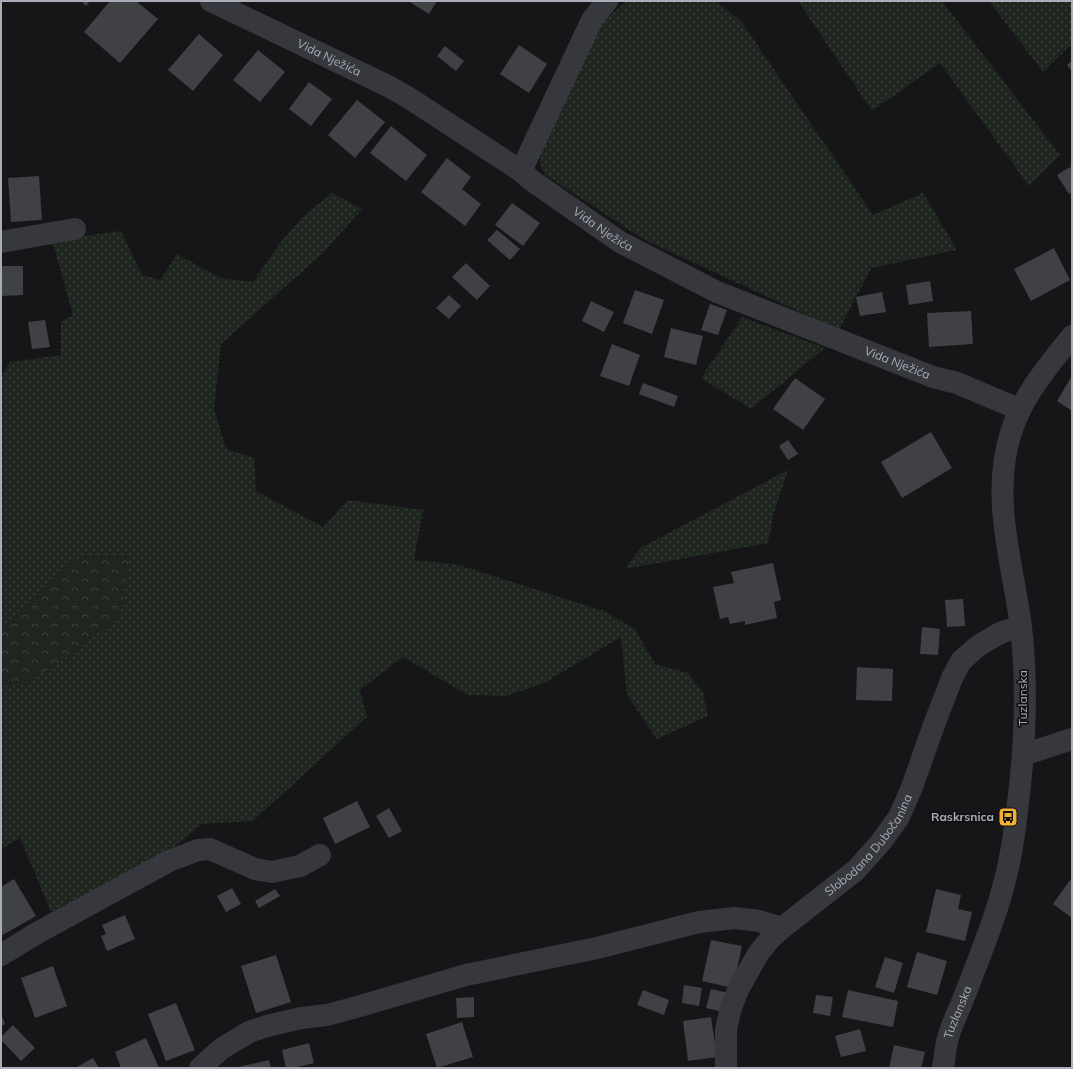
<svg xmlns="http://www.w3.org/2000/svg" width="1073" height="1069" font-family="Mulish,sans-serif">
	<style>
		.grass { fill: url(#grass-dots) }
		.forest { fill: url(#forest-crowns) }
		.building { fill: #404145 }
		.lines { fill: none; stroke-linecap: round; stroke-linejoin: round }
		.minor { stroke: #37383d; stroke-width: 22 }
		.labels { text-anchor: middle; stroke-width: 3.5; stroke-linejoin: round; paint-order: stroke }
		.street-label { font-size: 12px; fill: #a8adb8; stroke: #111113 }
		.poi-label { font-size: 12px; font-weight: bold; fill: #a8adb8; stroke: #111113; text-anchor: end }
	</style>
	<defs>
		<pattern id="grass-dots" width="8" height="8" patternUnits="userSpaceOnUse"><rect width="8" height="8" fill="#1e261f"/><path d="M2 2h.1M6 6h.1" fill="none" stroke="#3c433d" stroke-width="1.8" stroke-linecap="round"/></pattern>
		<pattern id="forest-crowns" width="20" height="18" patternUnits="userSpaceOnUse"><rect width="20" height="18" fill="#1e261f"/><path d="M2 6a3 3 0 1 1 6 0M12 15a3 3 0 1 1 6 0" fill="none" stroke="#3c433d"/></pattern>
	</defs>
	<rect width="100%" height="100%" fill="#161618"/>
	<path class="grass" d="M627,1H716L741,21L873,215L923,193L957,250L871,268L839,330L643,239L544,174L540,162L542,146L591,42L606,19Z
		M798,1H942L1060,155L1029,186L940,63L872,111Z
		M989,1H1072V44L1043,72Z
		M332,193L362,209L324,252L221,344L214,409L226,449L254,458L256,491L323,527L348,500L423,510L414,560L455,564L604,611L635,629L655,664L688,673L703,692L708,716L657,739L627,695L621,637L544,683L506,696L468,695L403,657L360,690L367,717L253,821L202,824L165,854L51,912L20,838L1,849V684L23,685L80,557L57,576L36,597L8,622L1,633V376L10,362L61,355V322L73,315L52,240L121,231L142,275L160,280L177,254L220,278L253,282L283,239L304,216Z
		M742,317L825,348L751,409L701,378Z
		M788,470L774,512L768,543L625,569L640,548Z"/>
	<path class="forest" d="M80,557H129L121,616L66,658L22,685L1,684V633L7,622L36,597L57,576Z"/>
	<path class="building" d="M81,1H90L86,6Z
		M110,1H136L158,19L120,63L84,32Z
		M408,1H437L429,14Z
		M199,34L223,55L193,91L168,70Z
		M519,45L547,64L529,93L500,74Z
		M445,46L464,61L456,71L437,56Z
		M258,50L285,72L260,102L233,80Z
		M1072,61V71L1067,65Z
		M309,82L332,99L311,126L289,109Z
		M357,100L385,122L355,158L328,135Z
		M391,126L427,155L406,181L370,153Z
		M447,158L471,177L462,189L481,204L465,226L421,192Z
		M1070,167L1072,170V192L1069,194L1057,175Z
		M39,176L42,220L11,222L8,178Z
		M512,203L540,223L523,246L495,225Z
		M497,230L520,249L510,260L487,240Z
		M1054,248L1070,280L1031,301L1014,269Z
		M466,263L490,286L477,300L452,277Z
		M1,266H23V295L1,296Z
		M930,281L933,301L909,305L906,285Z
		M635,290L664,300L652,334L623,323Z
		M882,292L886,312L860,316L856,297Z
		M449,295L461,306L449,319L436,308Z
		M591,301L614,312L604,332L582,321Z
		M710,304L727,310L718,335L701,330Z
		M971,311L973,344L929,347L927,313Z
		M45,320L50,347L32,349L28,322Z
		M671,328L703,336L696,365L664,357Z
		M612,344L640,355L629,386L600,376Z
		M795,378L825,399L803,430L773,409Z
		M1070,379L1072,380V411L1057,401Z
		M643,383L678,396L674,407L639,394Z
		M931,432L952,468L902,498L881,462Z
		M788,440L798,454L788,460L779,446Z
		M773,563L781,600L774,602L777,618L745,625V621L730,624L728,617L720,619L713,587L734,583L731,572Z
		M963,599L965,626L947,627L945,600Z
		M922,627L940,629L938,655L920,654Z
		M857,667L893,669L892,701L856,700Z
		M357,801L370,827L335,844L323,818Z
		M389,808L402,831L389,838L376,816Z
		M14,879L36,916L1,936V887Z
		M1070,880L1072,882V918L1053,904Z
		M232,888L241,904L226,912L217,896Z
		M275,889L280,896L259,908L255,901Z
		M936,889L961,895L958,909L972,912L965,941L926,932Z
		M125,915L135,939L107,951L101,936L106,934L102,925Z
		M711,940L742,946L733,988L702,981Z
		M917,952L947,961L937,995L907,987Z
		M276,955L291,1002L256,1013L241,966Z
		M885,957L903,963L894,993L875,987Z
		M53,966L67,1006L35,1018L21,978Z
		M684,985L702,988L699,1006L682,1003Z
		M711,989L729,993L724,1012L706,1008Z
		M643,990L669,1000L664,1015L637,1005Z
		M848,990L898,1001L893,1027L842,1017Z
		M816,995L833,997L830,1016L813,1013Z
		M474,997V1017L457,1018L456,998Z
		M176,1003L195,1050L166,1061L148,1014Z
		M1,1014L5,1024L1,1026Z
		M711,1017L717,1057L688,1061L683,1021Z
		M462,1022L473,1057L437,1068L426,1034Z
		M13,1025L35,1048L21,1061L1,1040V1037Z
		M860,1029L866,1051L841,1057L835,1036Z
		M146,1038L159,1068H121L115,1052Z
		M309,1043L314,1063L294,1068H286L282,1050Z
		M894,1045L925,1052L921,1068H889Z
		M93,1058L99,1068H75Z
		M269,1060L271,1068H238V1067Z"/>
	<g class="lines">
		<g class="minor">
			<path id="s1" d="M211,1L390,87L409,98L521,171L531,180L620,242L717,292L933,377L957,383L1019,409"/>
			<path d="M521,171L592,20L607,1"/>
			<path d="M1,242L75,229"/>
			<path d="M1023,755L1072,739"/>
			<path d="M1,955L37,933L169,861L198,850L210,849L255,869L272,872L300,866L320,855"/>
			<path d="M200,1068L221,1049L249,1032L267,1026L301,1018L327,1015L353,1008L466,975L597,948L699,922L735,918L759,921L782,928"/>
			<path id="s2" d="M726,1068V1029L731,1008L738,990L758,954L770,939L782,928L856,870L881,842L899,817L912,787L935,722L952,678L961,661L978,646L1000,633L1021,626"/>
			<path id="s3" d="M943,1068C945,1058 945,1047 948,1038C951,1026 957,1014 962,1002C972,976 983,949 992,923C1005,887 1013,849 1017,811C1025,750 1028,687 1021,627C1013,564 991,500 1010,436C1021,397 1047,368 1072,336"/>
		</g>
	</g>
	<defs>
		<symbol id="bus-square" viewBox="-11 -11 22 22"><rect x="-9" y="-9" width="18" height="18" rx="4" fill="#f2b134" stroke="#111113"/><path d="M-5-6H5V4H4V6H2V4H-2V6H-4V4H-5ZM-3.5-4V0h7V-4ZM-3.5 1.2v1.5H-2V1.2ZM2 1.2v1.5H3.5V1.2Z" fill="#111"/></symbol>
	</defs>
	<g fill-rule="evenodd">
		<use href="#bus-square" x="997" y="806" width="22" height="22"/>
	</g>
	<g class="labels">
		<g class="street-label">
			<text dy="4" stroke="none"><textPath href="#s1" startOffset="131">Vida Nježića</textPath></text>
			<text dy="4" stroke="none"><textPath href="#s1" startOffset="455">Vida Nježića</textPath></text>
			<text dy="4" stroke="none"><textPath href="#s1" startOffset="779">Vida Nježića</textPath></text>
			<text transform="translate(1023 698) rotate(-90)" y="4">Tuzlanska</text>
			<text dy="4" stroke="none"><textPath href="#s2" startOffset="278">Slobodana Dubočanina</textPath></text>
			<text dy="4" stroke="none"><textPath href="#s3" startOffset="58">Tuzlanska</textPath></text>
		</g>
		<g class="poi-label">
			<text x="994" y="821">Raskrsnica</text>
		</g>
	</g>
	<rect width="1073" height="1069" fill="none" stroke="#a8adb8" stroke-width="4"/>
</svg>
